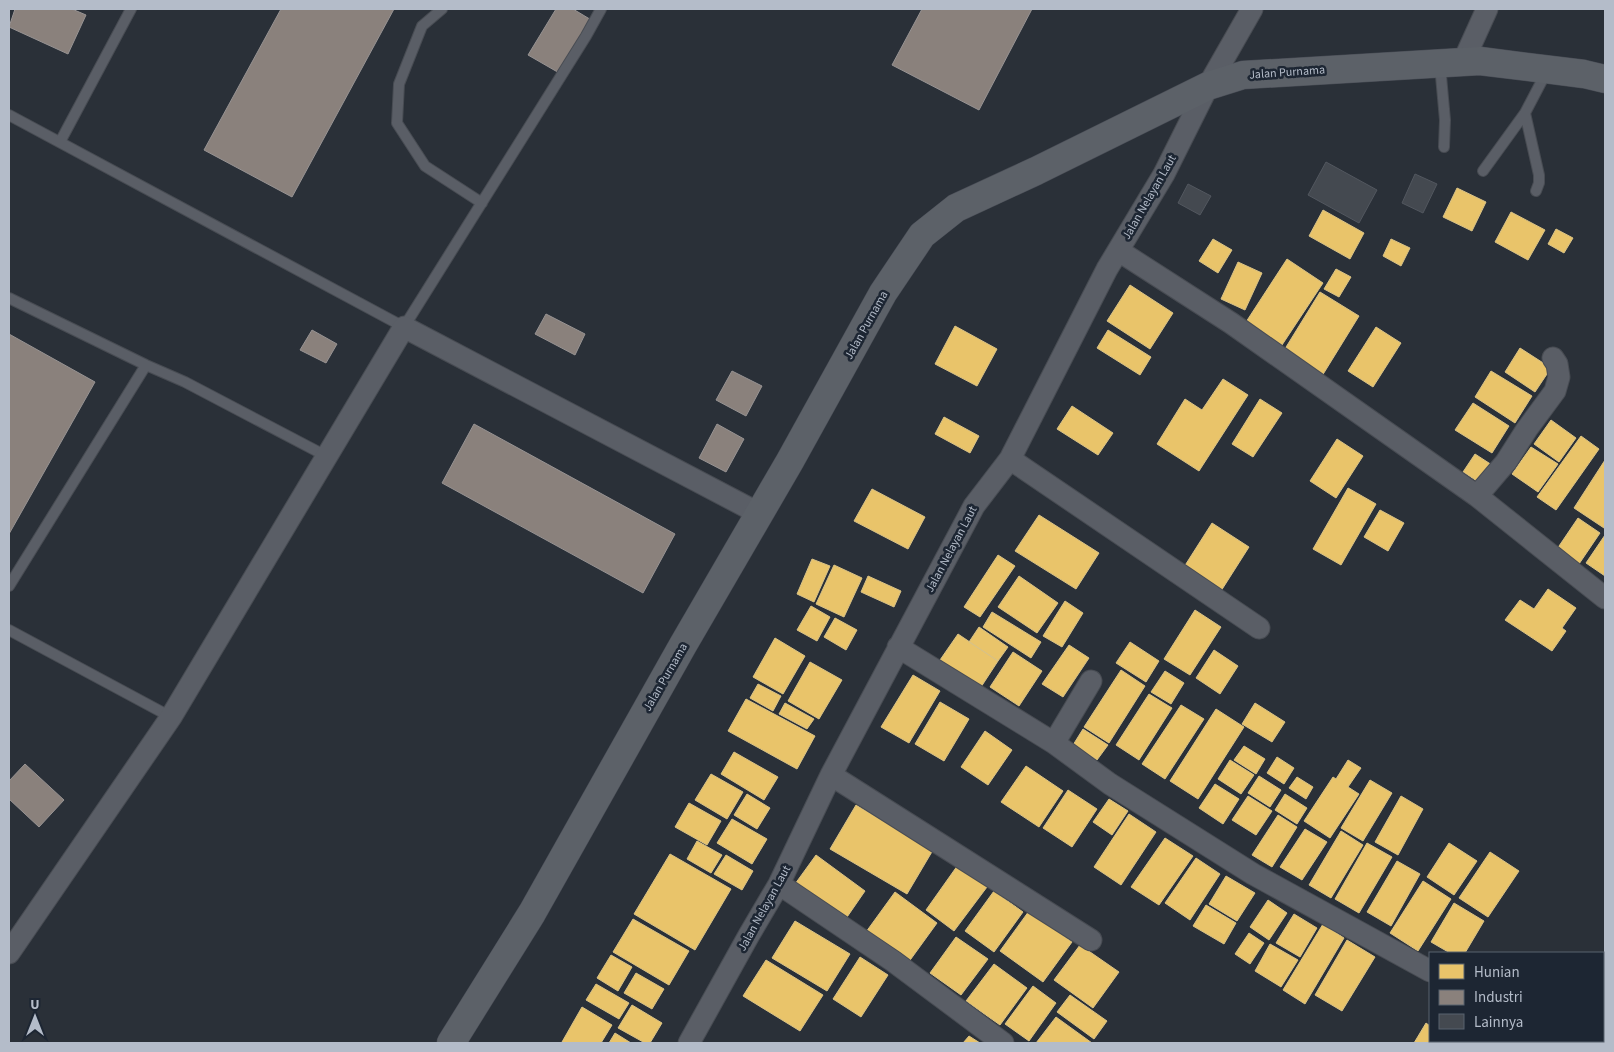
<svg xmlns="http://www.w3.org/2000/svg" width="1614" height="1052" font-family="'Source Sans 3',sans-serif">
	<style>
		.homes { fill: #e9c46a; stroke: #d9c286 }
		.industry { fill: #8a817c; stroke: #979393 }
		.building { fill: #444950; stroke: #52575f }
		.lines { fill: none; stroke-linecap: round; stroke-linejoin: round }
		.service-casing { stroke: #484c53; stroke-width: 12 }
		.minor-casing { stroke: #484c53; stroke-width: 23 }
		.primary-casing { stroke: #484c55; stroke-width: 29 }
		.service { stroke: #5a5e66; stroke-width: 10 }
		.minor { stroke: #5a5e66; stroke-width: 21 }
		.primary { stroke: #5c6168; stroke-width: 28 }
		.labels { text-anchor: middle; stroke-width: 5; stroke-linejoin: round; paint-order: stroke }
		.street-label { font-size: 12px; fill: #b4bcc9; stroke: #1d2633 }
	</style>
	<rect width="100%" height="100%" fill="#2a3038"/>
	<path class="homes" d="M1457,188L1486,202L1472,231L1443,217Z
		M1323,210L1364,233L1350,259L1309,236Z
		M1511,212L1545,230L1528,260L1495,242Z
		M1556,229L1573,238L1564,253L1548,244Z
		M1213,239L1232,250L1218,273L1199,261Z
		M1391,239L1410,248L1401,266L1383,256Z
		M1287,259L1323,283L1282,345L1246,322Z
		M1238,262L1262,273L1245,310L1221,299Z
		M1336,269L1351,277L1339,297L1324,289Z
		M1130,285L1173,313L1150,349L1107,321Z
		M1320,292L1359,316L1322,376L1283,352Z
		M955,326L997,349L977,386L935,364Z
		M1376,327L1401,343L1373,387L1348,371Z
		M1108,330L1151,357L1140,375L1097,348Z
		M1520,348L1551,368L1535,392L1505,372Z
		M1491,371L1532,396L1515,423L1475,397Z
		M1223,379L1248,395L1199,471L1157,444L1185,399L1202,410Z
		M1260,399L1282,413L1253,457L1232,444Z
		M1473,403L1509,426L1492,453L1455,430Z
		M1072,406L1113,433L1098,455L1057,429Z
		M944,417L979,436L970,453L935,434Z
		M1551,420L1576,438L1559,462L1534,444Z
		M1581,436L1599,449L1556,510L1537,497Z
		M1337,439L1363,456L1336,498L1310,481Z
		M1531,447L1558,464L1538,492L1512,474Z
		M1475,454L1492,465L1480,483L1463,472Z
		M1605,460V526L1604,528L1574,508Z
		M1348,488L1376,504L1341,565L1313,549Z
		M872,489L925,517L908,549L854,521Z
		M1380,510L1404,523L1388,551L1364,537Z
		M1039,515L1099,553L1076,589L1015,551Z
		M1578,518L1600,533L1579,564L1557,549Z
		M1212,523L1249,547L1221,591L1184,567Z
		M1605,535V576L1586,563Z
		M998,555L1015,566L980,617L964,607Z
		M812,559L830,566L814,602L797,594Z
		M834,565L862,578L844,617L816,604Z
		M868,576L901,591L894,607L861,592Z
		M1019,576L1058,603L1037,633L998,607Z
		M1548,589L1576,608L1562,628L1566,631L1552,651L1505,620L1520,600L1534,609Z
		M1065,601L1083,613L1062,647L1043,636Z
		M811,606L830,617L817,641L797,630Z
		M1195,610L1221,627L1190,675L1164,659Z
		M992,612L1041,642L1031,658L983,627Z
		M835,618L857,630L846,650L824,637Z
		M979,627L1008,647L998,661L969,642Z
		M958,634L998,661L981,687L940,660Z
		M775,638L805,656L783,694L753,677Z
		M1130,642L1159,661L1146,682L1116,663Z
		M1069,645L1089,658L1063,697L1042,684Z
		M1214,650L1238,666L1220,694L1196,678Z
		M1013,652L1042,671L1019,706L990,687Z
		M810,662L842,680L819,719L788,701Z
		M1121,670L1145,686L1109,743L1084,727Z
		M1165,671L1184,683L1171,704L1151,692Z
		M913,675L940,691L909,743L881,727Z
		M758,684L781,696L773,711L750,698Z
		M1149,694L1172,708L1139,760L1116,745Z
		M746,699L815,736L797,769L728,731Z
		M940,702L969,719L944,761L915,744Z
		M785,703L814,719L807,729L779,714Z
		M1255,703L1285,722L1272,742L1242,724Z
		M1181,705L1204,719L1165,779L1142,764Z
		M1216,709L1244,727L1198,799L1170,781Z
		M1083,729L1108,745L1097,760L1073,745Z
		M985,731L1012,750L988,785L961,767Z
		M1244,746L1265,759L1256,774L1234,760Z
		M734,752L778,777L764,800L721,774Z
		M1277,757L1294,768L1284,784L1267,773Z
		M1230,760L1254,775L1241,794L1218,779Z
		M1348,760L1361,768L1348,787L1359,794L1330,838L1304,821L1333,777L1336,779Z
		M1026,766L1063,791L1039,827L1001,802Z
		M711,774L743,792L727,819L695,800Z
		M1259,776L1281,790L1270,807L1248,793Z
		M1297,777L1313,787L1306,799L1289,788Z
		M1370,780L1392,793L1363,841L1341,828Z
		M1215,784L1239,799L1223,824L1199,808Z
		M1068,790L1097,809L1072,847L1043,828Z
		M747,794L770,808L757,829L734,815Z
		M1285,794L1307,808L1297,824L1275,810Z
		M1248,796L1272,811L1256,835L1232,820Z
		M1401,796L1423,809L1398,855L1375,842Z
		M1109,799L1128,811L1112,835L1093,822Z
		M689,803L721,821L707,845L675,827Z
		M856,805L933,850L907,894L830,849Z
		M1129,814L1156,832L1121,885L1094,867Z
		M1278,815L1297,827L1272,867L1252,855Z
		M732,819L767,839L752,864L717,843Z
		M1305,829L1327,842L1302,880L1280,867Z
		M1341,831L1363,845L1331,898L1309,885Z
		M1165,838L1193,856L1159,905L1131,887Z
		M697,841L722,855L711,873L687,859Z
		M1367,843L1392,857L1359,913L1335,899Z
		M1449,843L1477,861L1454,895L1427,877Z
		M1490,852L1519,871L1488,917L1459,898Z
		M670,854L731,889L695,950L634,914Z
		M726,855L753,871L742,890L714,874Z
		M816,855L865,891L845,920L795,884Z
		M1196,858L1220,874L1190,920L1165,903Z
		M1397,861L1420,874L1391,926L1367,912Z
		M960,862L990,883L954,931L926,910Z
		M1226,876L1255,893L1237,921L1209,904Z
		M1423,881L1451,899L1418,951L1390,933Z
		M994,891L1023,912L994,952L965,931Z
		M895,892L937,923L908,963L866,932Z
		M1268,900L1287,913L1269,940L1250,927Z
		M1454,903L1484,921L1465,953H1450L1431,942Z
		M1206,905L1236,923L1224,944L1193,926Z
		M1029,911L1072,942L1043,982L1000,951Z
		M1294,914L1317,928L1300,957L1276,943Z
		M633,919L689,951L669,985L613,952Z
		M795,921L850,954L827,991L772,958Z
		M1323,924L1344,938L1305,1004L1283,990Z
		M1249,933L1264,943L1250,964L1235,954Z
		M956,937L988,959L961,995L930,973Z
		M1347,940L1375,957L1342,1011L1315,995Z
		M1270,944L1298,960L1281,987L1255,971Z
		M1080,945L1119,972L1093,1008L1054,980Z
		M611,955L632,967L618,991L597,978Z
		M860,957L888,975L861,1017L833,999Z
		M766,960L823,995L800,1031L743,996Z
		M994,964L1027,988L1000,1025L966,1001Z
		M636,973L664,989L652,1009L624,993Z
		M596,984L629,1003L619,1019L586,1000Z
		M1033,986L1056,1003L1029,1041L1005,1024Z
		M1070,995L1107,1021L1094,1039L1057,1012Z
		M632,1005L662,1023L650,1043H645L618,1028Z
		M582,1007L612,1025L601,1043H564L562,1042Z
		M1056,1017L1092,1043H1036Z
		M1426,1023L1430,1026V1041H1456L1460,1043H1414Z
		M615,1033L631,1043H609Z
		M969,1036L980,1043H963Z
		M1463,1041H1494L1493,1043H1467Z"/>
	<path class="industry" d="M15,9H72L86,15L68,54L9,27Z
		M281,9H394L292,197L204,150Z
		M556,9H573L593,21L561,74L528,55Z
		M922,9H1032L979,110L892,65Z
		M546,314L585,334L575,355L535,334Z
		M312,330L337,344L326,363L300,350Z
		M9,334L95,382L9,534Z
		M732,371L762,386L746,416L716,400Z
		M474,424L675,534L643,593L442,483Z
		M717,424L744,439L726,472L699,458Z
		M25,764L64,800L39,827L9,799V781Z"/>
	<path class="building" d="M1326,162L1377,190L1359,223L1308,195Z
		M1415,174L1437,184L1423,213L1402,203Z
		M1188,184L1211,196L1200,215L1178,203Z"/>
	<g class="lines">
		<defs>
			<path id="service" d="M442,9L422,26L399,84L397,123L425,166L482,203
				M1440,65L1445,120L1444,147
				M1525,113L1539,175V183L1536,191
				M9,115L404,327L586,36L601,9
				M60,142L131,9
				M1483,171L1525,113L1547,71
				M9,298L146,365L185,382L328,457
				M9,586L146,365
				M9,630L171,717"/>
			<path id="minor" d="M1463,62L1487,9
				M1119,251L1231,323L1477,496L1605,598
				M1010,459L1259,628
				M1477,496L1506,462L1527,429L1555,391L1559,377L1557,364L1553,358
				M898,647L1054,743L1110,784L1253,874L1430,971
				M1054,743L1091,681
				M831,775L1091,940
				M779,884L893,961L1003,1043
				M9,953L171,717L404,327L760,514
				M689,1043L749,935L779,884L831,775L974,506L1010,459L1107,269L1164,174L1208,86L1252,9"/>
			<path id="primary" d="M451,1043L532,913L683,645L790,461L883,293L922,235L956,208L1036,171L1208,86L1243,75L1480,61L1584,74L1605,79"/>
		</defs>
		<use href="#service" class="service-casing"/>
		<use href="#minor" class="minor-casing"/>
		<use href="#primary" class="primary-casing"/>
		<use href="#service" class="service"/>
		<use href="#minor" class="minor"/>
		<use href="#primary" class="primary"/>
	</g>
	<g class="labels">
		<g class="street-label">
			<text transform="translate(1287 72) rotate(-4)" y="4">Jalan Purnama</text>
			<text transform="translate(1149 197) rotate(-60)" y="4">Jalan Nelayan Laut</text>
			<text transform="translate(866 325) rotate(-61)" y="4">Jalan Purnama</text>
			<text transform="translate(951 549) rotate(-62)" y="4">Jalan Nelayan Laut</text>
			<text transform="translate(665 677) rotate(-60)" y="4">Jalan Purnama</text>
			<text transform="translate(764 908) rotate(-61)" y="4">Jalan Nelayan Laut</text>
		</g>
	</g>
	<rect width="1614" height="1052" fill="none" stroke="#b4bcc9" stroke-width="20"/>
	<rect x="1429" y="952" width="175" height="90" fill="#1d2633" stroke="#59626f"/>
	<rect x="1439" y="964" width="25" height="15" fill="#e9c46a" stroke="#59626f"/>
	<text x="1474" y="977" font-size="15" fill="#b4bcc9">Hunian</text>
	<rect x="1439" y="990" width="25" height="15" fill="#8a817c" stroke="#59626f"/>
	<text x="1474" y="1002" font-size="15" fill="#b4bcc9">Industri</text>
	<rect x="1439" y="1014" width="25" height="15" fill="#444950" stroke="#59626f"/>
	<text x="1474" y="1027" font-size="15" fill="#b4bcc9">Lainnya</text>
	<g transform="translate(35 1017)" stroke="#1d2633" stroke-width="4" paint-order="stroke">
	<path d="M0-4L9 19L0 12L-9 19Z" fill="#b4bcc9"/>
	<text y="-8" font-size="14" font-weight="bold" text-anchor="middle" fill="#b4bcc9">U</text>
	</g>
</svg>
